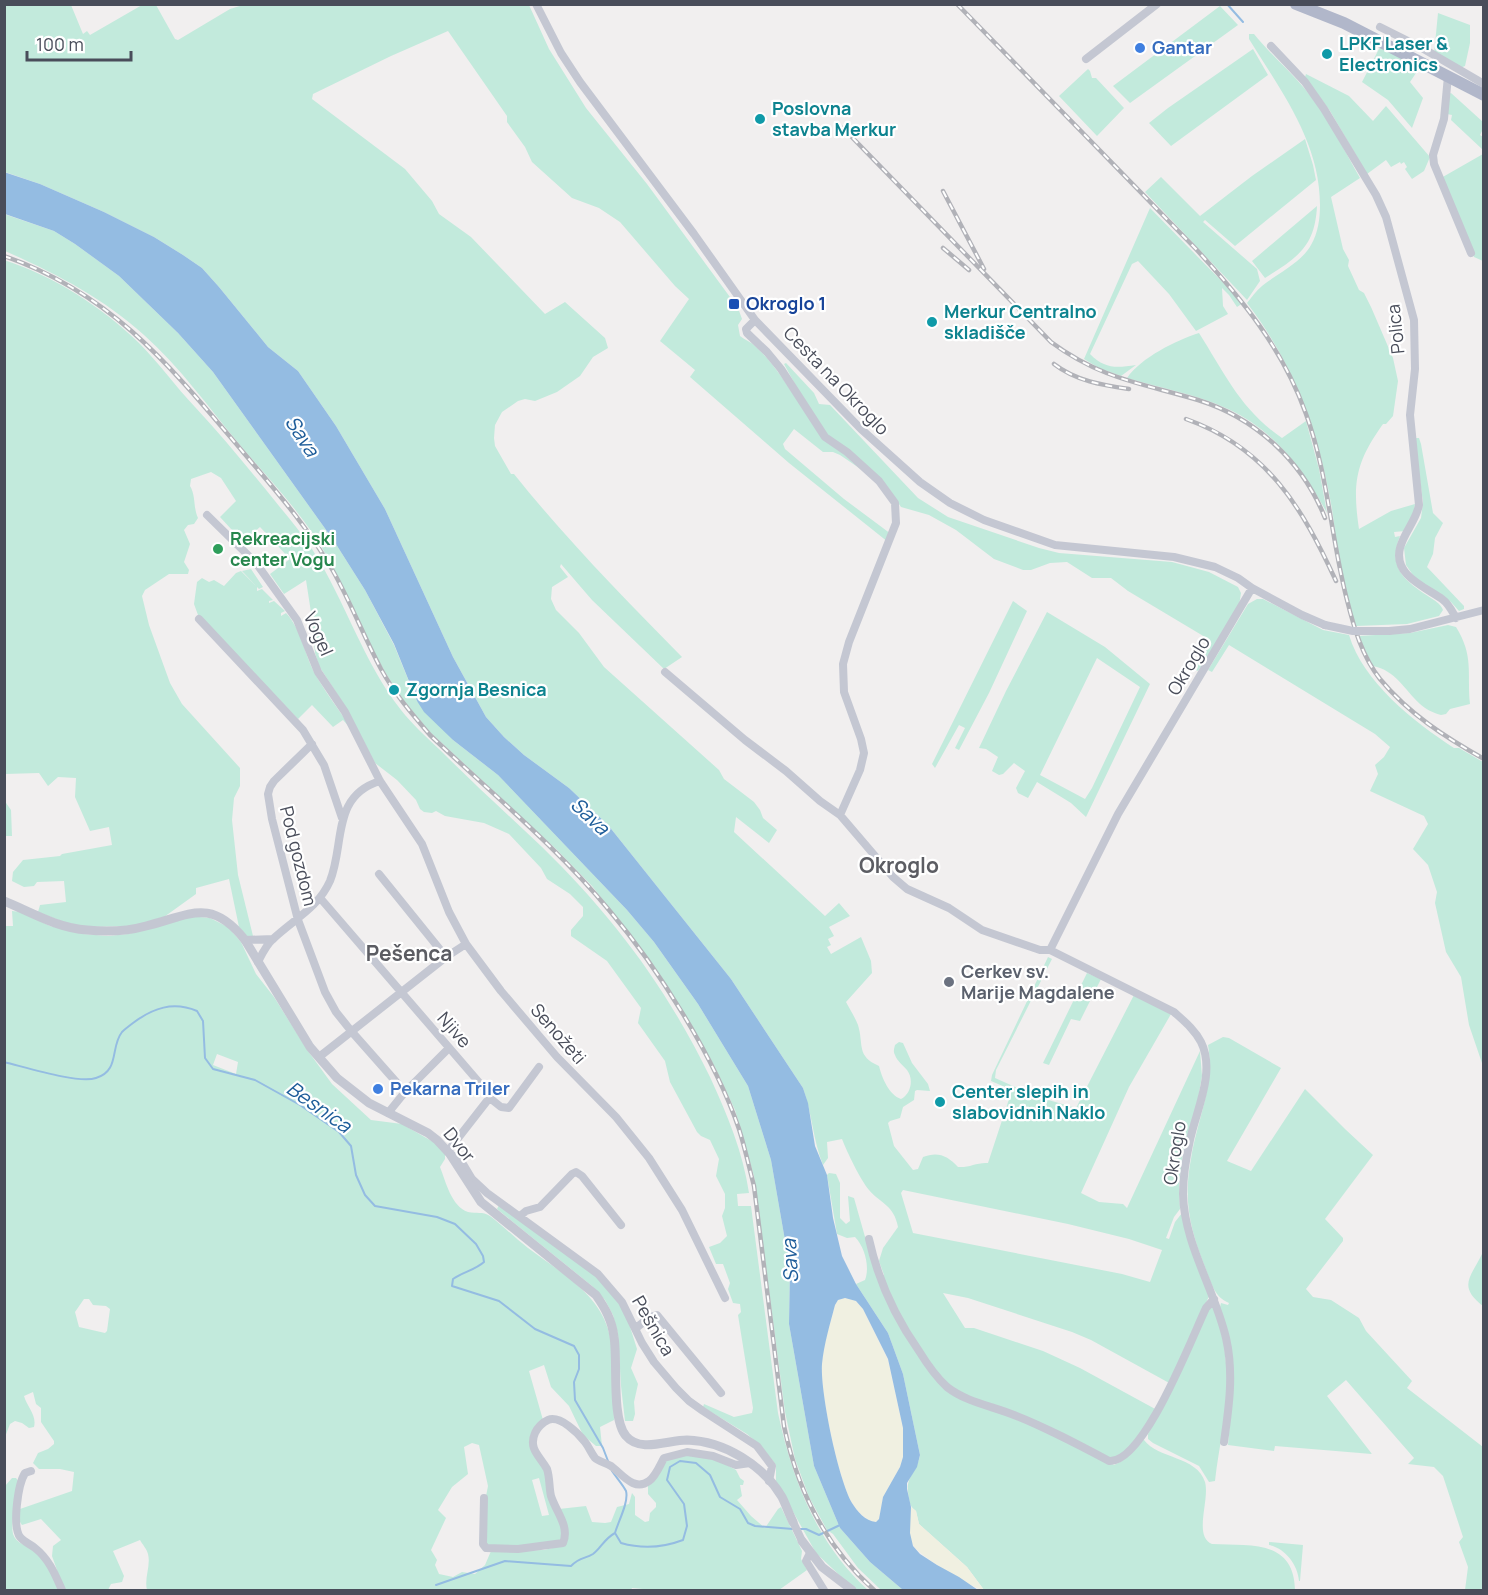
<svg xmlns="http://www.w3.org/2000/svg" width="1488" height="1595" font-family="Manrope,sans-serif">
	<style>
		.green { fill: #c2eadc; fill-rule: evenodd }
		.sand { fill: #f0f0e1 }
		.water { fill: #94bce2; fill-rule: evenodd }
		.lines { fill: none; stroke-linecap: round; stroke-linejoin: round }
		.stream { stroke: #94bce2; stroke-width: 2 }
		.minor { stroke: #c4c7d2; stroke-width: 8 }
		.tertiary { stroke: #c4c7d2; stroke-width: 9 }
		.primary { stroke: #b1b7ca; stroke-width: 12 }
		.rail-casing { stroke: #b1b2b8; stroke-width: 4.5 }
		.rail { stroke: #fff; stroke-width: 2; stroke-dasharray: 7; stroke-linecap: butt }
		.minor-bridge { stroke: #c4c7d2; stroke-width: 8 }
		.shop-dot { fill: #3f7fe0; stroke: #fff; stroke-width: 2 }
		.culture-dot { fill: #0f9aa8; stroke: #fff; stroke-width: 2 }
		.transit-dot { fill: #1a4fb4; stroke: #fff; stroke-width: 2 }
		.leisure-dot { fill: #2e9e5b; stroke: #fff; stroke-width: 2 }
		.worship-dot { fill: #6b7280; stroke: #fff; stroke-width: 2 }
		.labels { text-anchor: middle; stroke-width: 4.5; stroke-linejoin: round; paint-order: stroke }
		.culture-label { font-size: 18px; font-weight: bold; fill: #0d838f; stroke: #fff; text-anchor: start }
		.shop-label { font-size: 18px; font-weight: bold; fill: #366cbe; stroke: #fff; text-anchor: start }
		.transit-label { font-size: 18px; font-weight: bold; fill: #164399; stroke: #fff; text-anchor: start }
		.street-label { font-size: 18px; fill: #494d5a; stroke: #fff }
		.leisure-label { font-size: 18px; font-weight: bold; fill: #27864d; stroke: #fff; text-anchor: start }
		.worship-label { font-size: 18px; font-weight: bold; fill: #5b616d; stroke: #fff; text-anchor: start }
		.water-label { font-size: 20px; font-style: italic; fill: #1d5c99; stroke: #fff }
		.quarter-label { font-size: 21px; font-weight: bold; fill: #5c5d63; stroke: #fff }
	</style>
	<rect width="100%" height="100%" fill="#f1efef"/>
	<path class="green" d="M5,5H71L83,34L87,31L90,35L142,5H156L175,39L178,40L230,9L243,5H529L549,49L586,108L647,184L738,308L742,319L738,325L740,336C745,340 751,342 755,346C773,362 785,382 798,401C814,425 842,455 865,472L840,455L833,452H823L794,429L783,444L785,449L844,499L891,534L888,542L789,463L690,377L695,370L660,341L689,299L675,286L620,222L599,208L572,198L532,162L525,147L507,122V116L448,31L391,56L313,94L312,99L405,169L432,201L439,214L471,237L545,314L565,302L605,338L608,348L593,357L580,376L557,392L535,401L525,399L518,401L502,412L495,425L494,438L495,446L511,474H514C566,539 624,598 682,657L664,669L592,600L561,564L560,567L568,577L552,587L551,599L556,610L579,633L604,667L719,770L724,779L754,802L760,810L763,818L777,830L769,843L736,817L734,832L825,916L839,903L850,916L829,927L834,936L828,939L831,945L827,947L831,954L861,937L871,961L872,973L846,1002C850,1010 855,1017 858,1025C864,1045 856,1056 879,1066C882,1078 889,1095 901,1099C911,1094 914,1079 907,1070C903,1065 897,1061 895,1055C893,1052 894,1049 895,1045L899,1042L903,1043L912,1063L928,1084L930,1091L917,1090L915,1091L914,1100L903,1107L900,1118L890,1121L888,1123L894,1146L913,1170L918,1169L923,1157C938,1151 948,1156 958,1167C969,1168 977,1162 988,1163L1012,1090L991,1081L992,1075L1048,957L1052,959L996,1070L995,1078L1038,1097L1076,1108L1134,995L1171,1014L1129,1087L1081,1193L1099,1202L1123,1204L1127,1208L1200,1051L1202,1076L1198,1099L1183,1152L1179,1184L1180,1209L1174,1217L1166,1238L1169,1239L1175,1222L1182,1213L1209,1296L1171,1384L1091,1340L1072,1332L968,1298L943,1293L965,1328H974L1043,1351L1080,1368L1157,1410L1129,1448L1111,1463L1114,1465L1122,1461L1141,1440H1144C1158,1459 1197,1456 1205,1482C1210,1500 1193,1536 1212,1544C1250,1546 1294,1539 1295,1590H984L967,1567L919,1524L916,1511C911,1507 910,1505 909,1498C904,1476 916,1475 920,1455L903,1374L888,1333L856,1284L865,1280C870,1267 865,1247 855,1237L847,1238L837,1234L827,1175L829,1173L836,1174L840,1183V1218L846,1224L850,1221L848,1196L854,1198L871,1258L880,1278L884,1275L879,1261L883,1248L898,1227C894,1205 881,1204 869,1190C860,1179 847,1152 842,1139L827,1142L828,1158L823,1165C813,1140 812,1113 803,1088L731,979L608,825L569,788L524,755L504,737L486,717L453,657L385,509L336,426L298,371L268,347L219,287L202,268L183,255L154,237L104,212L40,184L5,172ZM903,1190L1068,1224L1129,1239L1162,1250L1150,1282L1122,1274L913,1233L901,1193Z
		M1220,6L1238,25L1130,103L1113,86Z
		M1438,13L1470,25V43L1465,66L1460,68L1434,54Z
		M1249,34H1254C1270,54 1289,70 1305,89C1327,115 1343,148 1360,178L1331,197L1343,249L1349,260L1348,266L1359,290L1364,293L1371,307L1393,358L1398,381L1393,416L1386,424H1383C1356,462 1352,482 1359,529L1391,511L1415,504L1413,517L1405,531L1394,532L1395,537L1400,536C1386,570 1408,583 1434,600C1439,604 1441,605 1443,610L1439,616L1407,624L1356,626C1350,606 1342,585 1339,564C1336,546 1335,527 1332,509C1319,434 1294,364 1247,303C1251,298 1256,291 1262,286C1278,273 1301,263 1311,245C1318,233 1320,219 1320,205C1320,142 1281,91 1249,39Z
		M1380,47L1420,67L1410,82L1423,98L1412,128L1388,100L1362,82Z
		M1253,49L1268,75L1171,146L1149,123L1168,108Z
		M1088,69L1090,71L1092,78H1096L1124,108L1097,136L1059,96Z
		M1306,74L1349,96L1373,121L1386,106L1430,157L1424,171L1412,179L1405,169L1407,167L1404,162L1401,164L1400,162L1391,167L1386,160L1367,174L1330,111L1305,77Z
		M1451,93L1483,122V129L1480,135L1483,137V150L1451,120L1452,115L1447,114L1449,94Z
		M1305,139L1313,165L1316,180L1235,246L1205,220L1203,222L1257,269L1260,281L1247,300L1145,192L1161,177L1200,216L1252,176Z
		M1483,154V261L1474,257L1441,178Z
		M1317,206C1315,247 1297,258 1265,278L1252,261Z
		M1150,208L1243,303L1237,307L1229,295L1222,288L1223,306L1228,314L1196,331L1169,294L1138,261L1132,264L1090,354C1105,369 1116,368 1136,365L1121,376L1099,368L1084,359Z
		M4,214L54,231L75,244L119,276L178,333L213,372L334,541L365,590L394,645L417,701L453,740L498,775L627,910L654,942L698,1004L748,1086L771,1160L790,1269L789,1324L814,1466L840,1528L870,1562L903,1590H881L858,1568L833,1534L827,1530L809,1497L795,1459L785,1412L754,1176L735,1110L715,1067L688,1020L654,966L592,886L556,849L430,732C413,712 397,693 384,670C363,635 349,596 329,560C306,517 271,482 240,445C209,408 180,367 144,335C103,298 55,273 5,251Z
		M4,260C54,276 102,307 139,343C159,363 176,387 195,407C223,437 249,469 275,501C287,516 301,532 312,549C345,600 363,662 401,710C412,724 426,737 439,749C472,782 507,814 541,846C613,916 666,987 710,1077C727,1114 743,1152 749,1193L737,1194L738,1206H751L778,1413C792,1479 817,1544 868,1590H858L851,1586L816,1553L776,1481V1465L762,1447L747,1434L703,1407L704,1404L734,1417L752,1413L753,1408L738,1315L741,1312L740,1304L733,1303L728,1289L730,1283L723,1264H716L709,1247L720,1243L727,1236L722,1216L725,1208V1194L716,1176L719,1159L710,1140L701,1136L697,1132L670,1082L665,1061L638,1023L641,1008L607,961L571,936V930L583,916V907L570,894L547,879L541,868L509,834L484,823L445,816L436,811L432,813L424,812L420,809L416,800L397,780L375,763L345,706L319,666L315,653L312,619L306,580L284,594L270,574L290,559L260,527L243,542L220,517L236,501L221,478L211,472L191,479L190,486C196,496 193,507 198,518L194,524L188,525L184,530L190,544L184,562L189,570L188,574H169L145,590L142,596L149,625L170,683L182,704L240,768V786L234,798L232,820L238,875L253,936H247L239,927L229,879L196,888V894L164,917L132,926L86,927L64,922L38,912L40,905L66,902L64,881L37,882L34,886L24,887L12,881L13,872L23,860L60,856L62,854L112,845L109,827L90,831L75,797L76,778L58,777L48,786L39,773L5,774Z
		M1199,333C1225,374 1241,410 1282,438L1306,421L1319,469L1327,513C1303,469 1275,431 1228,409C1196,394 1160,388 1127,378C1142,357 1175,341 1199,333Z
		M786,363L814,393L819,404L830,405L918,498L948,517L1039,548L1059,553L1172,562L1209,572L1238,587L1241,593L1239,606L1198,671L1194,669L1210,640L1128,591L1111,578H1092L1067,562L1050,563L1031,570H1023L994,559L956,530L929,515L901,507L887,486L828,436L796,386L784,364Z
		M1414,438H1419L1421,444L1433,513L1443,523L1435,538L1433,554L1427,567L1464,606V609L1459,611L1451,602L1415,578L1406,565L1404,548L1421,518L1423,502Z
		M251,569L263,587L259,589L257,587V591L262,589L273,600L269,601V603L274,601L285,611L281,613V616L286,613C301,629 304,652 314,672C325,692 340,711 353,731L343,720L333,727L312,705L298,719L198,615L194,604L197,582L202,578L209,582L214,580L224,586L236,573L241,571L256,586L242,571Z
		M1257,599H1263L1323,630L1349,635C1363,682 1414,722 1454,748H1459L1483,762V1066L1469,1025L1461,977L1446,952L1435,903L1437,892L1428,865L1413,849L1428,824L1424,816L1370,791L1378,774L1375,765L1384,757L1390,747L1375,734L1229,645L1212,672L1208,670L1248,604Z
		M1013,601L1027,611L989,693L959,750L955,748L965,728L959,725L935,768L932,764L934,760Z
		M1047,612L1105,647L1150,684L1086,817L1071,803L1037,782L1028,798L1018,793L1016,788L1025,771L1014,763L1003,774L999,775L992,771L998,757L986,749L979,748L1006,691ZM1097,658L1140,687L1092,788L1085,799L1040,775Z
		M1448,625L1456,627C1474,656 1467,672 1470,704L1450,709L1446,714L1441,715C1434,713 1425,709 1420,704C1405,690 1395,670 1373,666L1358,636L1410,633Z
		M4,800L11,810L12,836H5Z
		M12,911L21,912L50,926L83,934L108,936L128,934L190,916L210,918L228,927L241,942L256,974L274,997L308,1051L332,1084L371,1120L402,1124L435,1143L445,1154V1159L440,1167C446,1182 451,1206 468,1212C477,1214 482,1211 490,1216C503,1226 515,1238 528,1248C557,1270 597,1292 608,1329C616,1358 613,1390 614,1420L600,1427L602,1446H596L583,1435L569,1406L551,1387L544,1365L529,1371L543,1420C521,1442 534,1448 544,1470C548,1479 548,1489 550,1498C554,1512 565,1524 563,1538C549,1550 505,1548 487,1545L486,1496L488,1486L479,1445L472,1443L464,1447L468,1474L452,1487L438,1510L446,1518L431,1550L437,1560L435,1565L439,1574L453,1577L462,1572L475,1574L485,1565L491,1551L544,1550L565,1545L567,1528L559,1509L586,1506L592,1522L605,1523L611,1522L617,1507L629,1504L632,1493L635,1497V1515L645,1522L649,1521L650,1513L656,1507V1503L648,1494V1484L655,1477L665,1458L687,1453L718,1460L736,1470L740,1478L744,1481L743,1485H740L742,1496L737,1500L751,1516L765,1528L778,1509L781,1507L802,1551L801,1559L807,1570L779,1590H644L643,1589L632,1588L631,1590H147C144,1578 151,1566 148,1554C147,1549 142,1544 140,1540L113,1551L124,1576L122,1582L111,1584L108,1590H5V1486L12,1478H16L19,1482C18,1496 10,1521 13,1534C16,1544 27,1545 35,1551C43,1557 47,1565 52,1573L57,1570L52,1556L53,1546L61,1540L41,1519L22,1525C18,1520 18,1515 20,1509L72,1491L74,1472L60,1469H39L33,1463L38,1453L48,1449L54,1444V1441L41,1422V1408L36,1404L33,1392L24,1396C27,1407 37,1415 34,1427L29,1428L22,1423L15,1421L10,1424L5,1437V926H13ZM217,1054L238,1062L236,1074L213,1065ZM84,1299H89L93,1305L106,1306L110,1309L107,1331L105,1333L79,1327L75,1312ZM539,1478L549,1515L542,1516L532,1480Z
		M1087,973L1101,979L1080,1021L1071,1019L1049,1065L1043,1063Z
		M1223,1037L1229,1038L1281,1068L1227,1161L1251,1171L1305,1089L1345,1129L1373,1155L1325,1219L1343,1238V1241L1306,1289L1313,1297L1331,1300L1359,1318L1366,1331L1412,1381L1407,1388L1483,1447V1590H1465L1468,1567L1459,1542L1463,1537L1443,1476L1434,1467L1408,1464L1414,1458L1346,1380L1327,1396L1372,1454L1275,1446L1274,1451L1228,1445L1231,1410L1220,1307L1221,1303L1228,1305L1229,1303C1214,1297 1211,1282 1205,1267C1190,1229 1183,1200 1191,1159C1197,1120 1215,1085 1208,1045Z
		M499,1205L581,1262L617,1298L626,1314L637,1349L631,1368L638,1384L634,1402L635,1414L633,1421H625L621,1386L618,1334L613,1315L605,1300L592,1286L497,1209Z
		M1483,1252L1484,1306H1483C1457,1286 1471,1277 1483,1252Z
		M1212,1307H1213C1220,1328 1227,1348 1227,1370C1229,1408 1219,1444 1215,1481L1209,1482L1199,1466L1153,1443L1148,1439V1434L1206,1312Z
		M1269,1542L1303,1545L1300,1581H1299C1298,1565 1285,1548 1269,1545Z"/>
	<path class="sand" d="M845,1298L856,1301L863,1309L888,1360L903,1428V1457L900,1467L883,1497L879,1519L876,1522C866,1521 857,1511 852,1503C838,1478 820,1392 822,1364C823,1344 830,1324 835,1305L838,1300Z
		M911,1507L916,1511L919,1524L967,1567L984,1590C975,1590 918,1555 913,1545C907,1535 910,1518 911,1507Z"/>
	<path class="water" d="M4,172L40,184L104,212L154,237L183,255L202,268L219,287L268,347L298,371L336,426L385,509L453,657L486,717L504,737L524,755L569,788L608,825L731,979L803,1088L808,1103L815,1146L827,1175L833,1218L842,1256L856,1284L888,1333L903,1374L920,1455L917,1467L907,1483V1489L911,1507L910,1533L913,1546L920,1554L937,1565L959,1577L978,1590H903L870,1562L840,1528L814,1466L789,1324L790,1269L771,1160L748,1086L698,1004L654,942L627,910L498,775L453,740L424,712L417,701L394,644L365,590L334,541L213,372L178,333L119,276L75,244L54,231L5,214ZM845,1298L856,1301L863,1309L888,1359L903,1428V1457L900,1467L883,1497L879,1519L876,1522C865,1521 857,1511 852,1503C838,1478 820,1392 822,1364C824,1344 830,1324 835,1305L838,1300Z"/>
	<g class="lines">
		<path class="stream" d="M1227,4L1243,22
			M4,1062C25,1067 78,1084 96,1078C120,1071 110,1047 122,1032C125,1029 129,1026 133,1023C153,1008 173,1001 197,1011L203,1021L205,1058L213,1069L255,1080L300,1105L339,1132L351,1146L356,1175L365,1195L375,1206L437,1217L455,1224L476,1244L483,1256L484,1262C475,1270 463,1272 453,1279L452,1286L499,1301L535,1329L574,1346L579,1355V1369L574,1382L575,1400L603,1448L608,1461
			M612,1471C616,1477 623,1485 626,1491C629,1502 618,1522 615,1533L621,1543C642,1549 662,1548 683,1540L687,1526L684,1504L667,1480L670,1467L680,1461L696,1463L710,1475L720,1497L740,1509L748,1523L755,1526L793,1529
			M798,1529H806L819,1535L840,1525
			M436,1585L505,1561L571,1566C580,1557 585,1559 593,1554C601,1548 604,1539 615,1533"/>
		<path class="minor" d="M536,4L561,53L580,82L694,234L755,320L861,429L920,482L950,503L984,520L1055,545L1174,557L1215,567L1238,578L1252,588L1302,615L1325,625
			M1380,27L1422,48L1484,84
			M1271,46L1305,82L1324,109L1376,195L1386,217L1414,320L1415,369L1410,415L1419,505C1416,521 1404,532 1400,548C1393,575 1425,587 1442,599C1449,604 1452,611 1456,618
			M1086,59L1157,4
			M1448,76L1444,119L1433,155L1434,164L1471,253
			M755,320L746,329L747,333L767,352L781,369L825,437L847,452L879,481L895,503L896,523L849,642L843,664L844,692L861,739L864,753L860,770L840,815L893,877L907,889L949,908L982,930L1040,950H1050
			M207,515L256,563L297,620L318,672L345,712L380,781L422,844L449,912L466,944L501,991L557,1057L616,1117L649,1158L682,1210L725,1298
			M199,619L303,730L324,765L342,818
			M1389,631L1410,629L1484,610
			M665,672L745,740L786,771L820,801L840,815
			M312,744L274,781L270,787L268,794L272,819L298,920L325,992L336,1012L352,1032L405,1092
			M379,874L446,957
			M321,899L483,1087
			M245,940L273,939
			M258,962C262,954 266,945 273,939C294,919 318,908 330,881C345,844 331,796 380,781
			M319,1057L446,957L466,944
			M388,1113L405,1092L449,1048
			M448,1151L487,1101L491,1099L501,1107L509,1108L539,1067
			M450,1154L460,1159L472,1179L487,1193L598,1274L622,1302L642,1343L654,1362L676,1388L689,1401L703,1411L757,1446L772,1466L769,1481
			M520,1216L526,1211L540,1207L572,1174L576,1172L582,1176L621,1225
			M869,1239C878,1280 895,1317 919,1351C927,1364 935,1376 947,1387C966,1402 992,1406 1014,1415C1047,1428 1077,1444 1109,1461C1144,1464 1192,1337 1206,1308L1214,1299
			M636,1328L650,1317L657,1315L721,1393
			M1224,1442C1229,1407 1234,1373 1226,1338C1215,1290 1184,1244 1183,1194C1183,1176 1186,1158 1190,1140C1196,1111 1216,1072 1201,1042C1195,1030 1184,1021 1174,1012L1050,950L1118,814L1252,588
			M31,1471L25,1473C18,1484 12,1526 20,1537C24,1542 30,1544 35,1548C49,1559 55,1574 62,1590
			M484,1498L483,1544L486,1548L518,1549L563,1543C570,1526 556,1512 551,1496C549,1488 550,1478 547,1469C540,1456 528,1449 535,1433C537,1428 543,1422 548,1420C560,1415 578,1433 585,1442C589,1447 591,1453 595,1458C598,1461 606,1463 611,1466C622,1474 634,1492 649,1481C656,1476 660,1465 664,1458L687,1452L713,1456L736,1465L750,1463
			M793,1522L802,1541
			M810,1553L806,1561L824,1590"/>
		<path class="tertiary" d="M4,901C31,912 57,928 87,930C106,932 128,931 146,926C190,915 211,897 245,940L310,1047L337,1078L369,1103L428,1133L437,1140L450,1154L481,1202L596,1295C605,1308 612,1320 614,1337C618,1360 611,1419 626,1436C640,1453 668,1440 687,1440C724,1441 763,1465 782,1497C786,1505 789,1514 793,1522
			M802,1541L822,1567L852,1590"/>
		<path class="primary" d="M1296,4L1344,23L1484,95"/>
		<defs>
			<path id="rail" d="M957,4L1196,249C1242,299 1283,349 1306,414C1328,474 1331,538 1347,600C1354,628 1362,656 1380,679C1409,714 1445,737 1484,759
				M843,128L1051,342C1101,379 1141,383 1198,400C1256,418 1303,462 1325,518
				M943,191L984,269
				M943,248L969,270
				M4,256C113,294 171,367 243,452C275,490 308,527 333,571C351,603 364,637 381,669C394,693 412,714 430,735C490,792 556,846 609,910C658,968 715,1058 739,1129C745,1148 749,1167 754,1186L784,1426C797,1489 826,1547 874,1590
				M1054,364C1076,381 1102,385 1129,389
				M1186,419C1267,448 1302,507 1336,581"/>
		</defs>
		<use href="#rail" class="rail-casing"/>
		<use href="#rail" class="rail"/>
		<path class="minor-bridge" d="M1325,625L1353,631H1389"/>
	</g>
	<g class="shop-dot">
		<circle cx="1140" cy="48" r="6"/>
		<circle cx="378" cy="1089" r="6"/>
	</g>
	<g class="culture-dot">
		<circle cx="1327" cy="54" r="6"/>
		<circle cx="760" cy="119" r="6"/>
		<circle cx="932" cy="322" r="6"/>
		<circle cx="394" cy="690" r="6"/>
		<circle cx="940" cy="1102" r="6"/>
	</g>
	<rect class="transit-dot" x="728" y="298" width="12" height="12" rx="3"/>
	<circle class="leisure-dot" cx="218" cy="549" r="6"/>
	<circle class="worship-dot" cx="949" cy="982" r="6"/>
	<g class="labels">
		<g class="culture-label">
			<text x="1339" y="50">LPKF Laser &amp;<tspan x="1339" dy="21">Electronics</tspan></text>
			<text x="772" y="115">Poslovna<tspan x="772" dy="21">stavba Merkur</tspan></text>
			<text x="944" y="318">Merkur Centralno<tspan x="944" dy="21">skladišče</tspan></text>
			<text x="406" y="696">Zgornja Besnica</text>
			<text x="952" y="1098">Center slepih in<tspan x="952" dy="21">slabovidnih Naklo</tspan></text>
		</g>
		<g class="shop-label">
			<text x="1152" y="54">Gantar</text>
			<text x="390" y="1095">Pekarna Triler</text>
		</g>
		<g class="transit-label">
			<text x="746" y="310">Okroglo 1</text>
		</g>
		<g class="street-label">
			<text transform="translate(1396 329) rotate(-96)" y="6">Polica</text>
			<text transform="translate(836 381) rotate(46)" y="6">Cesta na Okroglo</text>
			<text transform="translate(318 634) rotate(66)" y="6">Vogel</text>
			<text transform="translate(1189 666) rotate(-59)" y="6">Okroglo</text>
			<text transform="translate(298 856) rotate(76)" y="6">Pod gozdom</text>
			<text transform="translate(454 1030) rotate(49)" y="6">Njive</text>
			<text transform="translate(558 1034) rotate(49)" y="6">Senožeti</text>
			<text transform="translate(459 1145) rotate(51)" y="6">Dvor</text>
			<text transform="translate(1175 1153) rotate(-81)" y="6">Okroglo</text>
			<text transform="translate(653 1326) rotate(60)" y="6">Pešnica</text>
		</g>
		<g class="leisure-label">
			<text x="230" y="545">Rekreacijski<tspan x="230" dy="21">center Vogu</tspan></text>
		</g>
		<g class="worship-label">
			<text x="961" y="978">Cerkev sv.<tspan x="961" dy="21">Marije Magdalene</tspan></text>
		</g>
		<g class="water-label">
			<text transform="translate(302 436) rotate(57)" y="7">Sava</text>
			<text transform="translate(590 816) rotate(43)" y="7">Sava</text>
			<text transform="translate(319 1107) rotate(35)" y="7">Besnica</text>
			<text transform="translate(790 1261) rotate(-93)" y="7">Sava</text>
		</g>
		<g class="quarter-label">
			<text x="899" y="873">Okroglo</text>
			<text x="409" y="961">Pešenca</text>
		</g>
	</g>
	<rect width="1488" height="1595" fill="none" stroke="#494d5a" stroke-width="12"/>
	<path d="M27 51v9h104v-9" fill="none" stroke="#494d5a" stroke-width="3"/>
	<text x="36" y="51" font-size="18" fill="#494d5a" stroke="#ffffff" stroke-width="4.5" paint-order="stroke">100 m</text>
</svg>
